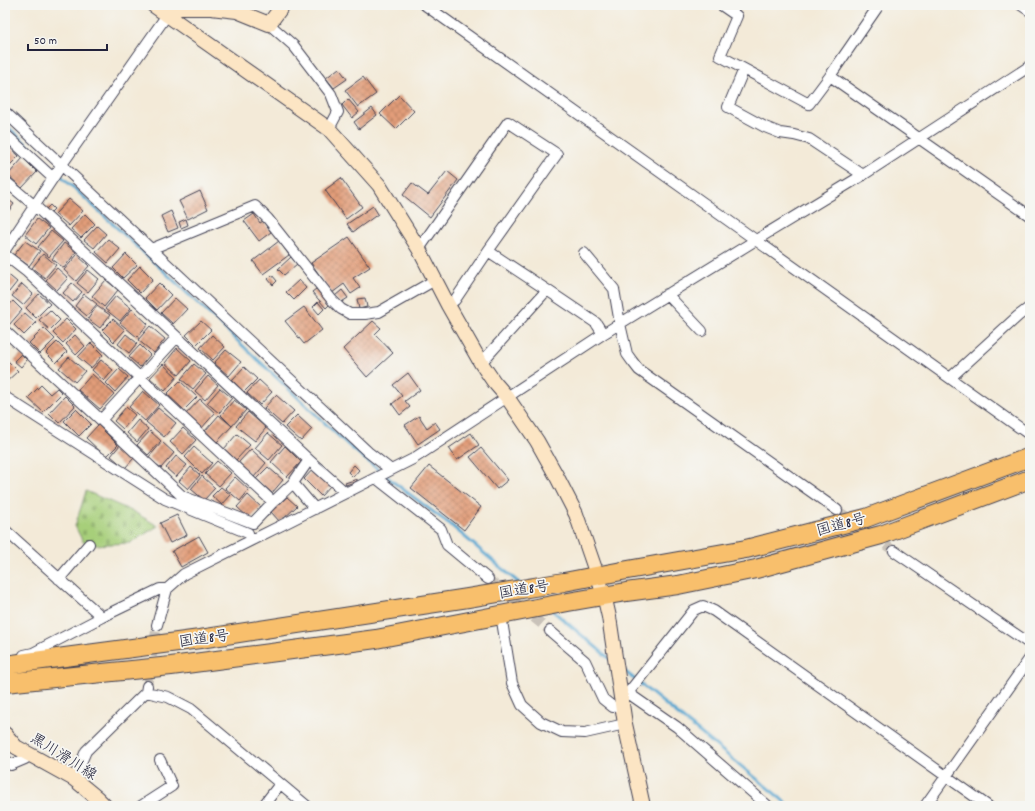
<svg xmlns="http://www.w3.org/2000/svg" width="1035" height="811" font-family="Dekko,'Klee One',sans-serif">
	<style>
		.cemetery { fill: url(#cemetery-stones); stroke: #64785a }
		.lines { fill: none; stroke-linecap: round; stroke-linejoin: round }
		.stream { stroke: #57a6d0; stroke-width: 3 }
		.building { fill: url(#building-cross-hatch) }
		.street-tunnel { stroke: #c9c2b9; stroke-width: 10; stroke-dasharray: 10 5; stroke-linecap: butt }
		.street-casing { stroke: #414053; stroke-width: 12 }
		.secondary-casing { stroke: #414053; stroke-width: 16 }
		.highway-casing { stroke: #414053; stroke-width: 20 }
		.street { stroke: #fff; stroke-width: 10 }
		.secondary { stroke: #fce5c4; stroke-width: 14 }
		.highway { stroke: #f8bf6c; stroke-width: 18 }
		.labels { text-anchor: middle; stroke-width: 3.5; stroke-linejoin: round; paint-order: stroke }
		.street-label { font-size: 15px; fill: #22223b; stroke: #f6f6f2 }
	</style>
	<defs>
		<pattern id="cemetery-stones" width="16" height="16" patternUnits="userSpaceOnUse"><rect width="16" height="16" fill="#a7cf7a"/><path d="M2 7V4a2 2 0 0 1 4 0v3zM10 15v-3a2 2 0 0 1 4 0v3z" fill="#8fb16a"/></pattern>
		<pattern id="building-cross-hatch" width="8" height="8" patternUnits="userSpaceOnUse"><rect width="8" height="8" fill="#e29d79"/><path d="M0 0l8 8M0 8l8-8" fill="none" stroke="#b78064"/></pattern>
	</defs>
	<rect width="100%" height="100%" fill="#f6f6f2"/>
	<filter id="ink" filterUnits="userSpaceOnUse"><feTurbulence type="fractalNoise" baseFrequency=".025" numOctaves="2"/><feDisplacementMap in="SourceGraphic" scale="8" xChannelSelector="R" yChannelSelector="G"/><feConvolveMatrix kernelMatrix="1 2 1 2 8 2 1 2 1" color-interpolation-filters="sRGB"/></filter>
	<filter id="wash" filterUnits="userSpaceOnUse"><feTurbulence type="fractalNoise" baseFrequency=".012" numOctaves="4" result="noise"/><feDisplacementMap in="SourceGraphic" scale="16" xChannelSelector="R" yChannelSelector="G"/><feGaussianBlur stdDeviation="0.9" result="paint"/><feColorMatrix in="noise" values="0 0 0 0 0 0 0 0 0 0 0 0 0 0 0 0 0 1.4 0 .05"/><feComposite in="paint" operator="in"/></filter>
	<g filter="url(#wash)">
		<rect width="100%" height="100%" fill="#f3ead8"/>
		<path class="cemetery" d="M86,491L134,512L158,526L130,543L94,545L83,542L75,526Z"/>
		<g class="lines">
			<path class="stream" d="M5,124L170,277L347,444L392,481L452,526L519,583
				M553,611L610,659
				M622,669L790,806"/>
		</g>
		<g id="blocks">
			<path class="building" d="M339,68L347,79L334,88L326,78Z
				M363,77L376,94L358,107L345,90Z
				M399,95L414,111L396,129L380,114Z
				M348,99L359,112L352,118L342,105Z
				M372,108L377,115L359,129L354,122Z
				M5,144H6L19,156L5,170Z
				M23,158L37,172L22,188L8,175Z
				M447,171L458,180L430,217L403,195L412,183L428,195Z
				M341,178L362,207L346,219L325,190Z
				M200,191L208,209L188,219L179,201Z
				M5,197L14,204L5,216Z
				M69,199L83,211L69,226L55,214Z
				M50,205L54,209L50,213L46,209Z
				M373,206L378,214L353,232L347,224Z
				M171,211L178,228L168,232L161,216Z
				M85,214L95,224L81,238L71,229Z
				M254,214L260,223L263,221L271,232L259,241L244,221Z
				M37,219L49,228L36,244L25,235Z
				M186,219L188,225L181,228L179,222Z
				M97,226L106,234L94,248L84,240Z
				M51,231L63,241L49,257L38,247Z
				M349,237L370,267L353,278L360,288L351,294L344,284L332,293L311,263Z
				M108,239L120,249L108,263L96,252Z
				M25,241L40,251L29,266L14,255Z
				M279,241L289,255L263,274L253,261Z
				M64,243L76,252L64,268L52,259Z
				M43,254L56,265L45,278L32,268Z
				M126,254L137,265L123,278L113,268Z
				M77,255L89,266L76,281L64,270Z
				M291,257L297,264L284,275L278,269Z
				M140,266L153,279L140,293L127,280Z
				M57,268L68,278L57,290L46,280Z
				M88,270L99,279L88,292L77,283Z
				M5,272L17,282L9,292L5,289Z
				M272,275L277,281L273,285L268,279Z
				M106,280L118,290L104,307L92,296Z
				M299,280L306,288L294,300L286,292Z
				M72,283L82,292L73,302L63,293Z
				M159,283L171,295L157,310L145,298Z
				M22,284L33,294L23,305L12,296Z
				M316,289L330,304L326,308L312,292Z
				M342,290L348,298L340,303L335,296Z
				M39,294L50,304L36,318L26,308Z
				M84,294L97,304L87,316L75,306Z
				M116,296L131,308L120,321L105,309Z
				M175,298L187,309L173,324L161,313Z
				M365,298L367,307L359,309L357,299Z
				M13,301L22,310L9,325L5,321V310Z
				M318,302L324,309L319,314L313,307Z
				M97,306L110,315L100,328L88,319Z
				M304,307L322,330L304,344L285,321Z
				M132,309L148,324L137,337L120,323Z
				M50,310L60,320L50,330L39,320Z
				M25,313L36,323L24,335L14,325Z
				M66,319L76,329L63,343L53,333Z
				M113,319L125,330L114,342L102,330Z
				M201,321L211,330L196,345L186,335Z
				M373,321L381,328L375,334L393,353L367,377L343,349Z
				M150,326L165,339L154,353L138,340Z
				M44,328L55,339L40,354L29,343Z
				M126,334L137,343L129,353L118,344Z
				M75,335L85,346L76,355L66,344Z
				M212,335L225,347L213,360L200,348Z
				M57,342L67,352L56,363L46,353Z
				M91,343L103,355L91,368L78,357Z
				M140,345L150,355L140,367L129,357Z
				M177,348L191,361L179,375L165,363Z
				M226,350L241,362L229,376L214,363Z
				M21,354L27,360L21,367L14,361Z
				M69,357L85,371L75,382L59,368Z
				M7,360L18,371L5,383V362Z
				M101,360L113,370L104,381L92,370Z
				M163,364L177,377L165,391L150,378Z
				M194,364L206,374L193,389L181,379Z
				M244,367L257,379L244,392L232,380Z
				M119,369L128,377L115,392L106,383Z
				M408,373L420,390L405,401L410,407L400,415L392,404L402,396L393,385Z
				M92,374L114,394L100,409L78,390Z
				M208,376L218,385L205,400L195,391Z
				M259,380L272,392L260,405L247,393Z
				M180,381L197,397L184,410L167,394Z
				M41,385L50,394L57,388L62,393L43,412L28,398Z
				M220,388L232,398L219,413L207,403Z
				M143,391L159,405L145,421L129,407Z
				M276,395L294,411L282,424L264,408Z
				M65,396L75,406L59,423L49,413Z
				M200,399L215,413L201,429L185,415Z
				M234,400L246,410L232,426L221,415Z
				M126,407L135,415L123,429L114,421Z
				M158,408L176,423L164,437L146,422Z
				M76,409L91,424L79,436L64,421Z
				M248,412L266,428L255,441L236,426Z
				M219,415L232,426L217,442L205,431Z
				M297,415L312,429L301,441L285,427Z
				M419,416L427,428L435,422L440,429L418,444L405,425Z
				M138,420L148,429L137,442L127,433Z
				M98,425L118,445L106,457L86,438Z
				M183,428L196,440L183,454L170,442Z
				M150,431L161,441L148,455L137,445Z
				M268,433L282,445L269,460L255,448Z
				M471,433L479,445L457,460L449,448Z
				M237,434L250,445L236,460L224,449Z
				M162,442L174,453L161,468L148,458Z
				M120,445L134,458L125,468L111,456Z
				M285,446L301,462L287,477L271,462Z
				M194,447L212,463L202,474L185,457Z
				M481,448L508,480L497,489L470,457Z
				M251,449L266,463L254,477L238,463Z
				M176,456L187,465L176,477L166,468Z
				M217,461L231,473L219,486L205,474Z
				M354,465L359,470L353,477L348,472Z
				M429,466L481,507L464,530L411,488Z
				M191,467L200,475L188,489L179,481Z
				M268,467L283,480L272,493L256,479Z
				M314,468L331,485L321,496L304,479Z
				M202,476L215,488L204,500L191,489Z
				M235,477L249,490L240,501L225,488Z
				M357,479V481L346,485L345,483Z
				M221,487L231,495L222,505L212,496Z
				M248,495L261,507L250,519L237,507Z
				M287,497L297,506L280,522L271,512Z
				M177,515L187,535L170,543L160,523Z
				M199,536L208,552L181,567L172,551Z"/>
		</g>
	</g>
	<g filter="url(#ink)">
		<use href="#blocks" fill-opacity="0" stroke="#414053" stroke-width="1"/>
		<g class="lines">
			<path class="street-tunnel" d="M837,510L894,551
				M488,579L550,631
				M147,686L157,625"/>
			<defs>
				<path id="street" d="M425,5L1030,435
					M721,5L737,16L720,56L809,104L830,76L1030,216
					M1021,5L1030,11
					M269,24L294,46L331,94L338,112L329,129
					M744,69L728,107L765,127L780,133L794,135L809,139L863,175
					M830,76L879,5
					M5,112L151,249L255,206L268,219L332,300L341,309L350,314H365L379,312L435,280
					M5,134L53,178
					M5,181L35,206L177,337L309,460L293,483
					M151,249L368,452L391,470
					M419,249L508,122L557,154L488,251
					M5,250L65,160L167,15
					M584,253L614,289L620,324L627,354L632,361L639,370L837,510
					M5,255L27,272L273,502L293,483L315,509
					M667,294L702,331
					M448,305L455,300L488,251L547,290
					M5,331L101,420L182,496L253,523L273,502
					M481,363L547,290L596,323L603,334
					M950,378L1018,316L1030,307
					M5,397L165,499L248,533
					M101,420L177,337
					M309,460L346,493
					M376,478L441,529L447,545L488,579
					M5,530L102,617
					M894,551L1030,644
					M59,579L89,544
					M501,615L512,683L522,705L541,722L562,732L585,733L625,724
					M157,625L167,589L184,574L282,525L413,459L603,334L756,240L863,175L1030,66
					M550,631L585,661L603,699L613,707L622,706
					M24,655L33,653L102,617L160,589H167
					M146,692L168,697L191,709L307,806
					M623,693H628L677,727L768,806
					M628,693L694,610L703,606L714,611L988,806
					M5,759L11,765L25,759L29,755
					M74,779L86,751L146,692L147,686
					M141,806L172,786L160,760
					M263,806L280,784
					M925,806L1030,658"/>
				<path id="secondary" d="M153,5L329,129L379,185L419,249L448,305L481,363L494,382L507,397L537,441L556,475L576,514L604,595L609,617L625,724L643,806
					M167,15L179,8H211L237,11L269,24L283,5
					M5,734L16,747L74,779L97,798L105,806"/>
				<path id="highway" d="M5,665L200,639L468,598L564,582L622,571L746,549L866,518L1030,457
					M5,683L171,666L376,639L568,602L626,592L678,585L756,569L881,535L1030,479"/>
			</defs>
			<use href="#street" class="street-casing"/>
			<use href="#secondary" class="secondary-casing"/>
			<use href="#highway" class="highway-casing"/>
			<use href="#street" class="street"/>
			<use href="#secondary" class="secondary"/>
			<use href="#highway" class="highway"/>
		</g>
	</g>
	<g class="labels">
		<g class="street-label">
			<text transform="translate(841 524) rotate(-15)" y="5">国道8号</text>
			<text transform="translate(524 589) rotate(-9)" y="5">国道8号</text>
			<text transform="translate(204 638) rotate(-8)" y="5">国道8号</text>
			<text transform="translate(64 756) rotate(32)" y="5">黒川滑川線</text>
		</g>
	</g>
	<rect width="1035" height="811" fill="none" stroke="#f6f6f2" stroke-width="20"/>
	<path d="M28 44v6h79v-6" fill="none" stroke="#22223b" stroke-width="2"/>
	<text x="34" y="44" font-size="12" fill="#22223b" stroke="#f6f6f2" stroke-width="3" paint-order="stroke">50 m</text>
</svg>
